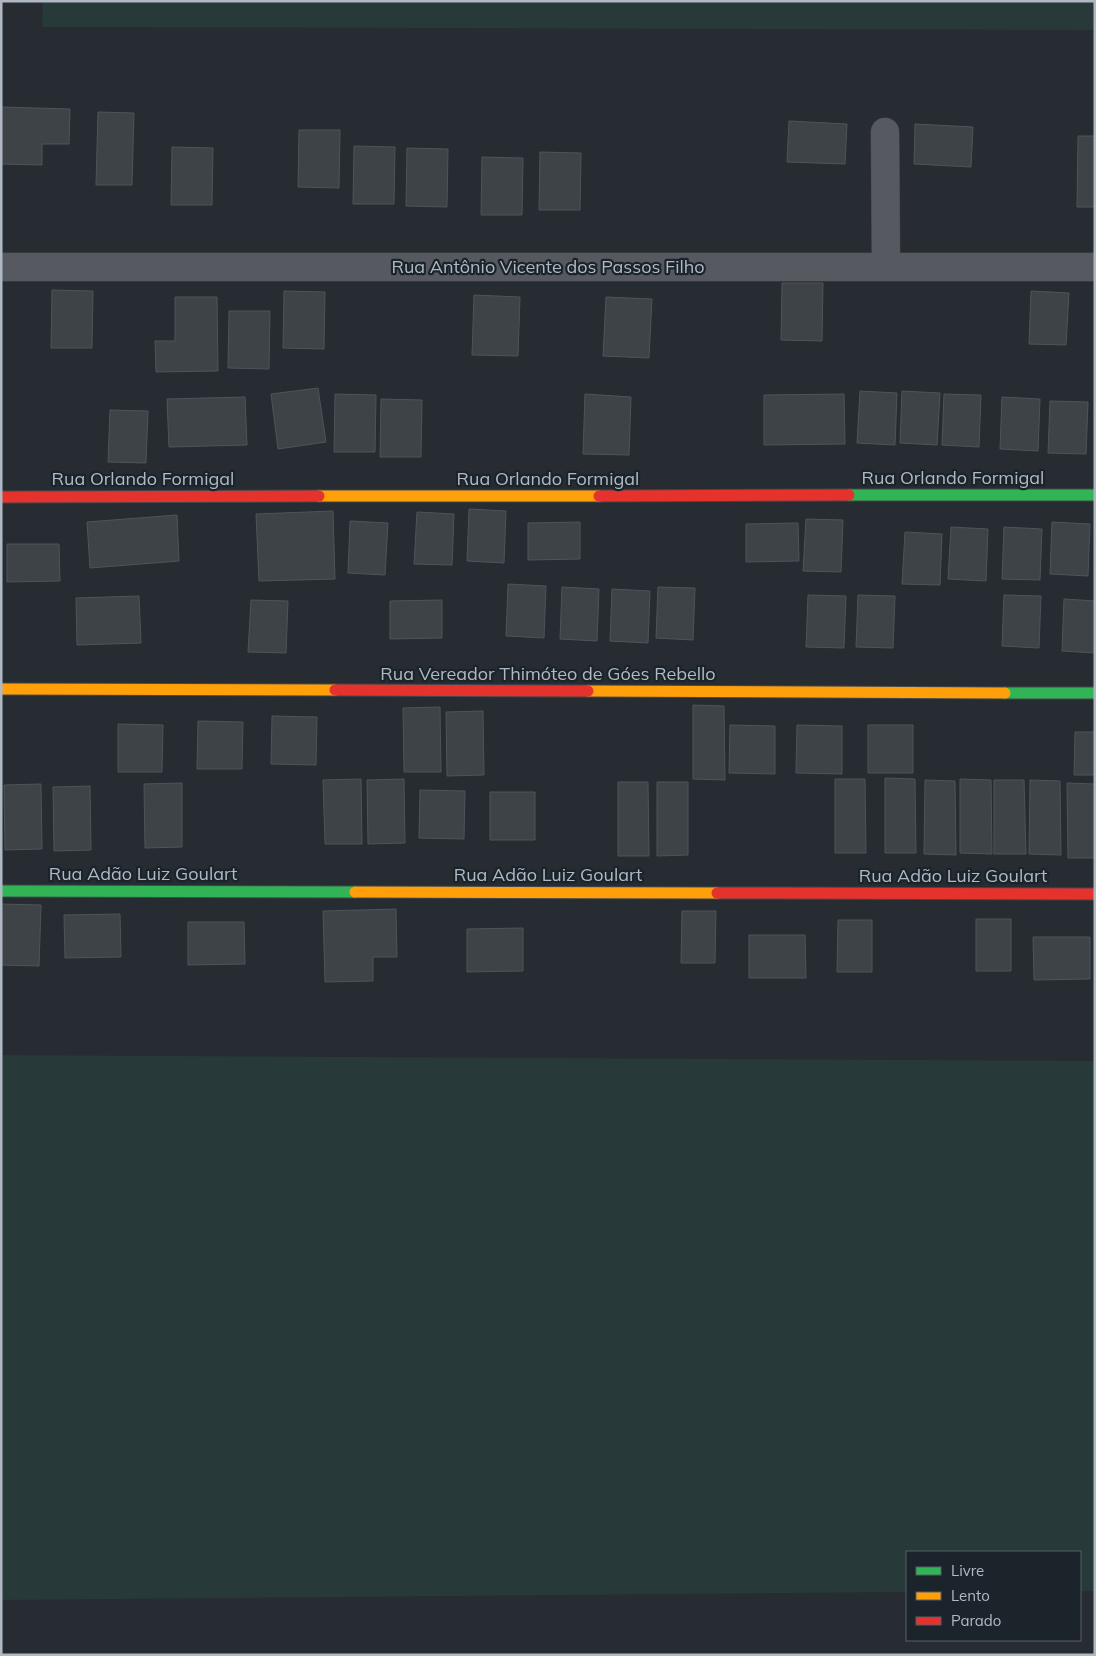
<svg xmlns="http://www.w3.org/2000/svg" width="1096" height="1656" font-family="Mulish,sans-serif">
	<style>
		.green { fill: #273938 }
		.building { fill: #3e4348; stroke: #4e5459 }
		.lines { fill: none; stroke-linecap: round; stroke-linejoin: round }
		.street-casing { stroke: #44484d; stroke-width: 29 }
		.fast-casing { stroke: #44484d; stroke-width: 13 }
		.slow-casing { stroke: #44484d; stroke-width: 13 }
		.jam-casing { stroke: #44484d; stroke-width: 13 }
		.street { stroke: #565a60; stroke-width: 28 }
		.fast { stroke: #30b455; stroke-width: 11 }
		.slow { stroke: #ff9f0a; stroke-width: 11 }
		.jam { stroke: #e5322d; stroke-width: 11 }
		.labels { text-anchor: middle; stroke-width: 4.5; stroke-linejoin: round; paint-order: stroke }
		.street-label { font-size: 18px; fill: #b0b9c3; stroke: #1b232b }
	</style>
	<rect width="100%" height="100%" fill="#262c32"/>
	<path class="green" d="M43,1H1095V30L42,27Z
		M1,1055L1095,1061V1591H1080V1552H907V1592L1,1600Z"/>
	<path class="building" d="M1,107L70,109L69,144H42V165L1,164Z
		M98,112L134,113L132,185H96Z
		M789,121L847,124L845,164L787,162Z
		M915,124L973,127L971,167L914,164Z
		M299,130H340L339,188L298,187Z
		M1078,136H1095V207H1077Z
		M354,146L395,147L394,204H353Z
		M172,147L213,148L212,205H171Z
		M407,148L448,149L447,207L406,206Z
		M540,152L581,153L580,210H539Z
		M482,157L523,158L522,215H481Z
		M782,283H823L822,341L781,340Z
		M52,290L93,291L92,348H51Z
		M284,291L325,292L324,349L283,348Z
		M1031,291L1069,293L1066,345L1029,344Z
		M474,295L520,297L518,356L472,355Z
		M175,297H217L218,371L156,372L155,341H175Z
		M606,297L652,299L649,358L603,356Z
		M229,311H270L269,369L228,368Z
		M318,388L326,442L278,449L271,394Z
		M860,391L897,393L895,445L857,443Z
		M902,391L940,393L937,445L900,443Z
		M335,394L376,395L375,452H334Z
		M585,394L631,397L629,455L583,454Z
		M844,394L845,444L764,445V395Z
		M944,394L981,395L979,447L942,445Z
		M245,397L247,445L169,447L167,399Z
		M1002,397L1040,399L1038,451L1000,449Z
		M381,399L422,400L421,457H380Z
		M1050,401L1088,402L1086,454L1048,453Z
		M110,410L148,411L146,463L108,462Z
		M469,509L506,511L504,563L467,561Z
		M333,511L335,579L259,581L256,514Z
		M417,512L454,514L452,565L414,564Z
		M177,515L179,561L90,568L87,522Z
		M806,519L843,520L841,572L803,571Z
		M350,521L388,523L385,575L348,573Z
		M580,522V559L528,560V523Z
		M1052,522L1090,524L1088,576L1050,574Z
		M798,523L799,561L746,562V524Z
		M951,527L988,529L986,581L948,579Z
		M1004,527L1042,529L1040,580L1002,579Z
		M905,532L942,534L940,585L902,584Z
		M7,544H59L60,581L7,582Z
		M508,584L546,586L544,638L506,636Z
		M562,587L599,589L597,641L560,639Z
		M658,587L695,588L693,640L656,638Z
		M612,589L650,591L648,643L610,641Z
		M808,595L846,596L844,648L806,647Z
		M858,595L895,596L893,648L856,647Z
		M1004,595L1041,596L1039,648L1002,646Z
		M139,596L141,643L77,645L76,598Z
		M1064,599L1095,601V653L1062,651Z
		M251,600L288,601L286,653L248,652Z
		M442,600V638L390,639V601Z
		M693,705L724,706L725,780L693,779Z
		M440,707L441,772H404L403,708Z
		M483,711L484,775L447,776L446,712Z
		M272,716L317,717L316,765L271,764Z
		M198,721L243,722L242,769H197Z
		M118,724L163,725L162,772H118Z
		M730,725L775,726V774L729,773Z
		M797,725L842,726V774L796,773Z
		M868,725H913V773H868Z
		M1075,732H1095V775H1074Z
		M885,778L915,779L916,853H885Z
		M361,779L362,844H325L323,780Z
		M404,779L405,843L368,844L367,780Z
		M835,779H865L866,853H835Z
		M960,779L991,780L992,854L960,853Z
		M925,780L955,781L956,855L924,854Z
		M994,780H1024L1026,854H994Z
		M1030,780L1060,781L1061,855L1029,854Z
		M618,782H648L649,856H618Z
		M657,782H688V855L657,856Z
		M182,783V847L145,848L144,784Z
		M1067,783L1095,784V858H1068Z
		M41,784L42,849L5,850L4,785Z
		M90,786L91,850L54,851L53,787Z
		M420,790L465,791L464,839L419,838Z
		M490,792H535V840H490Z
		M1,904L41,905L39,966L1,965Z
		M396,909L397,957H373V981L325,982L323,911Z
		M682,911H716L715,963H681Z
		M120,914L121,957L65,958L64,915Z
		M976,919H1011V971H976Z
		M838,920H872V972H837Z
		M188,922H244L245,964L188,965Z
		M523,928V971L467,972V929Z
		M749,935H805L806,978H749Z
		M1033,937H1090V979L1034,980Z"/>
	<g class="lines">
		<defs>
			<path id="street" d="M885,132L886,267
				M1,267H1095"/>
			<path id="fast" d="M849,495H1095
				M1005,693H1095
				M1,891L355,892"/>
			<path id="slow" d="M319,496H599
				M1,689L335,690
				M588,691L1005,693
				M355,892L717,893"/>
			<path id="jam" d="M599,496L849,495
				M1,497L319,496
				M335,690L588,691
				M717,893L1095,894"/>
		</defs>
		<use href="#street" class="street-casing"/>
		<use href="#fast" class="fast-casing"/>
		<use href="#slow" class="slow-casing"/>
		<use href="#jam" class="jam-casing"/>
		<use href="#street" class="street"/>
		<use href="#fast" class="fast"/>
		<use href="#slow" class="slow"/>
		<use href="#jam" class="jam"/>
	</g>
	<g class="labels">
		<g class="street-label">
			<text x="548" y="273">Rua Antônio Vicente dos Passos Filho</text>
			<text x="953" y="484">Rua Orlando Formigal</text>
			<text x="143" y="485">Rua Orlando Formigal</text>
			<text x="548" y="485">Rua Orlando Formigal</text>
			<text x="548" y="680">Rua Vereador Thimóteo de Góes Rebello</text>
			<text x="143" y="880">Rua Adão Luiz Goulart</text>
			<text x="548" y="881">Rua Adão Luiz Goulart</text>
			<text x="953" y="882">Rua Adão Luiz Goulart</text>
		</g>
	</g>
	<rect width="1096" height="1656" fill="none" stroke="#b0b9c3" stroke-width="5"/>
	<rect x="906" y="1551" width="175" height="90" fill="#1b232b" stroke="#575f68"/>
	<rect x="916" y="1567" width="25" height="8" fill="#30b455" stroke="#575f68"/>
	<text x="951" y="1576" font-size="15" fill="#b0b9c3">Livre</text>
	<rect x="916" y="1592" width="25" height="8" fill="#ff9f0a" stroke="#575f68"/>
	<text x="951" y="1601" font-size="15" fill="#b0b9c3">Lento</text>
	<rect x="916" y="1617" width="25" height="8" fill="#e5322d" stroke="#575f68"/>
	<text x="951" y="1626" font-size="15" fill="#b0b9c3">Parado</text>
</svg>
